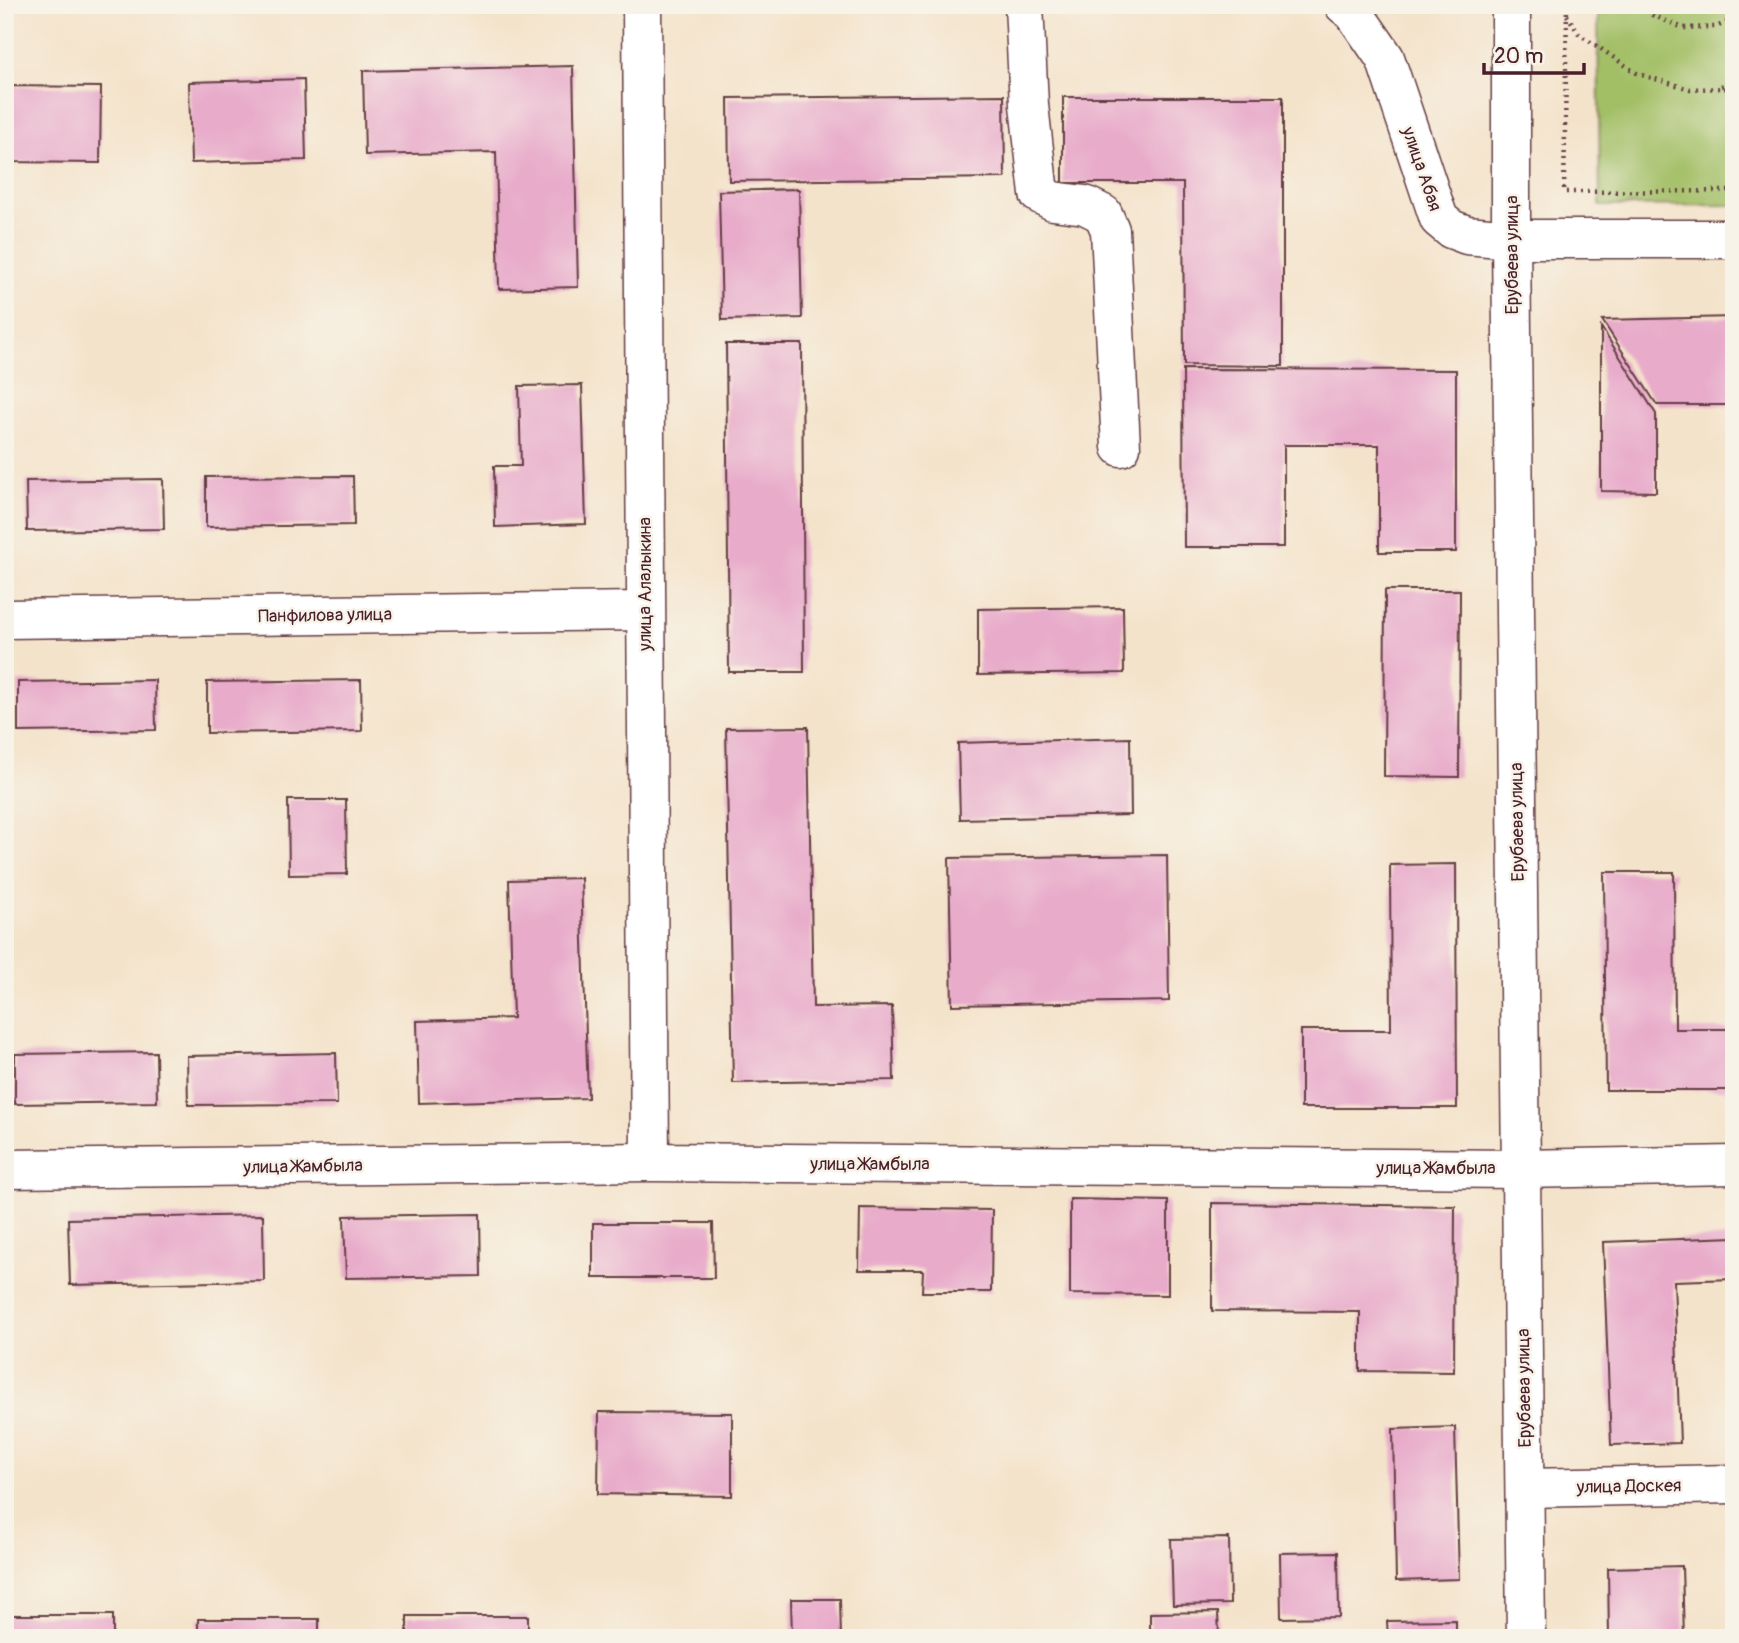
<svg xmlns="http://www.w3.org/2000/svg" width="1739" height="1643" font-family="Pangolin,sans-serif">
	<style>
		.green { fill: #a3bf66; stroke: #766f48; stroke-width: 2 }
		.building { fill: #e8abca }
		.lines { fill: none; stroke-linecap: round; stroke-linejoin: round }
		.minor-casing { stroke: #643c43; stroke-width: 41 }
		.major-casing { stroke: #643c43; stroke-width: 41 }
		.path { stroke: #643c43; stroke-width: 4.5; stroke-dasharray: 2 5; stroke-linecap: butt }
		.minor { stroke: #fff; stroke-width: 38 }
		.major { stroke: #fff; stroke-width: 38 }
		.labels { text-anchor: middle; stroke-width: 5; stroke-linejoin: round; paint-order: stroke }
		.street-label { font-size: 18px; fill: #4a1f2b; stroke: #f7f3e8 }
	</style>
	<rect width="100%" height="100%" fill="#f7f3e8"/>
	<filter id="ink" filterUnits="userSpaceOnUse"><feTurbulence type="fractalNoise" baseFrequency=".0143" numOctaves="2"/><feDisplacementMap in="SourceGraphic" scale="14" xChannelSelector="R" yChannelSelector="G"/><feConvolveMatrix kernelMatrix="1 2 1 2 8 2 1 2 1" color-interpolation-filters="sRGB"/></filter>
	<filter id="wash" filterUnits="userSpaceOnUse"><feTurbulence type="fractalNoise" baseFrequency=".00686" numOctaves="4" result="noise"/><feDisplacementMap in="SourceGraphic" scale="28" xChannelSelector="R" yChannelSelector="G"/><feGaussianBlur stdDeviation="1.57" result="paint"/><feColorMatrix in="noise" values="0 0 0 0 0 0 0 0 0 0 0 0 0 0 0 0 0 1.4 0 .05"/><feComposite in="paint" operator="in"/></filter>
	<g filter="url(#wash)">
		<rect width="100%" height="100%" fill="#f4e3cb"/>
		<path class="green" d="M1598,5H1734V205L1600,206Z"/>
		<g id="blocks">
			<path class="building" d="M573,66L578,287L499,289L496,152L365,155L363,71Z
				M304,79L306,160L191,163L189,82Z
				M5,86L101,87L100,163L5,162Z
				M1004,95L1005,178L729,181L728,98Z
				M1063,97H1283V366L1184,365L1183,183H1063Z
				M799,189L802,318L722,320L719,191Z
				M1734,317V405H1657L1602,320Z
				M1601,327L1656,414V492L1601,491Z
				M726,344H802L804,672H729Z
				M1183,369L1456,370V552H1379V445H1284V547H1184Z
				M582,385L586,524L495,527L494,466H521L519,386Z
				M353,476L354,525L206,527V477Z
				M163,479L164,529L27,531L26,481Z
				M1385,590H1460L1459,777L1384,776Z
				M1123,607L1124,673L978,675V609Z
				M155,680L156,730L18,732V682Z
				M361,680L362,731L207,733V682Z
				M808,727L813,1007L892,1006L894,1080L733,1083L726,728Z
				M1130,738L1131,815L960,819L958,743Z
				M288,800H346L347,874L289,875Z
				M1167,855L1169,1001L952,1005L949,858Z
				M1456,864L1457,1108H1301V1030H1391L1390,865Z
				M1604,872H1674L1675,1029H1734V1090H1606Z
				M581,878L588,1098L419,1103L417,1021L513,1018L509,880Z
				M156,1052L157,1102L15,1104V1054Z
				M336,1053L337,1104L188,1105L187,1056Z
				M1070,1199L1168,1201V1295L1070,1294Z
				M1212,1203L1455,1206L1454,1372L1360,1371V1312L1212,1311Z
				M860,1208L992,1210L991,1292H922L923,1270H859Z
				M480,1214L481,1276L346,1278L344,1216Z
				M263,1215L264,1281L70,1285L68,1219Z
				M593,1223H713L714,1278H593Z
				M1734,1237V1279L1674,1281L1680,1443L1611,1445L1603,1242Z
				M599,1412L732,1413V1496L598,1494Z
				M1455,1427L1459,1579L1396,1581L1393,1429Z
				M1730,1513H1734V1575H1731Z
				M1229,1538L1230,1604L1173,1605L1171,1539Z
				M1338,1552L1339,1617L1281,1618L1280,1553Z
				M1682,1566L1684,1638H1609L1608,1568Z
				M791,1599H840L841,1638H792Z
				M1218,1612L1219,1638H1150V1613Z
				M5,1615H113V1638H5Z
				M407,1616H528V1638H407Z
				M198,1619H319V1638H198Z
				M1456,1620V1638H1388L1387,1621Z"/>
		</g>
	</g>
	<g filter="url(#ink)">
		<use href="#blocks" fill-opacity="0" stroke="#643c43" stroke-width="2"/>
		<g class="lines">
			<defs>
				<path id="minor" d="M642,5L650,1162
					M1024,5L1029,105L1039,194L1053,201L1085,205L1103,214L1110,230L1121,447
					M5,619L645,611
					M5,1169L650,1162L1521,1169L1734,1165
					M1525,1488L1734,1484"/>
				<path id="major" d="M1344,5L1354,13L1385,58L1439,219L1451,229L1467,235L1511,239H1734
					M1511,5V239L1526,1638"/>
			</defs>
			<use href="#minor" class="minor-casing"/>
			<use href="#major" class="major-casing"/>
			<path class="path" d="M1567,5L1564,192L1734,191
				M1642,5L1652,15L1683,28L1716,27L1734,19
				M1567,15L1579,34L1638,74L1690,89L1734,88
				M1721,86L1734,82"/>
			<use href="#minor" class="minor"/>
			<use href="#major" class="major"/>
		</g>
	</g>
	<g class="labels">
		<g class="street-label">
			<text transform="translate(1422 169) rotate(71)" y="6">улица Абая</text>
			<text transform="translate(1512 255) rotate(-90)" y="6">Ерубаева улица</text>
			<text transform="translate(645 584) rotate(-90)" y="6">улица Алалыкина</text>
			<text transform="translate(325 615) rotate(-1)" y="6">Панфилова улица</text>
			<text transform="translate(1517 822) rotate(-91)" y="6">Ерубаева улица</text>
			<text x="870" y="1170">улица Жамбыла</text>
			<text transform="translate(303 1166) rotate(-1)" y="6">улица Жамбыла</text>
			<text x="1436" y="1174">улица Жамбыла</text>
			<text transform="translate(1524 1388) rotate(-91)" y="6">Ерубаева улица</text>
			<text transform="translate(1629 1486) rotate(-1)" y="6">улица Доскея</text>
		</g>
	</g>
	<rect width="1739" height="1643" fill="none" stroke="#f7f3e8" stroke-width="28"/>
	<path d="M1484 63v10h100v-10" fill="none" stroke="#4a1f2b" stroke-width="3.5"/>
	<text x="1494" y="63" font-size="21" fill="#4a1f2b" stroke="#f7f3e8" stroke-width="5" paint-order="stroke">20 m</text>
</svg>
